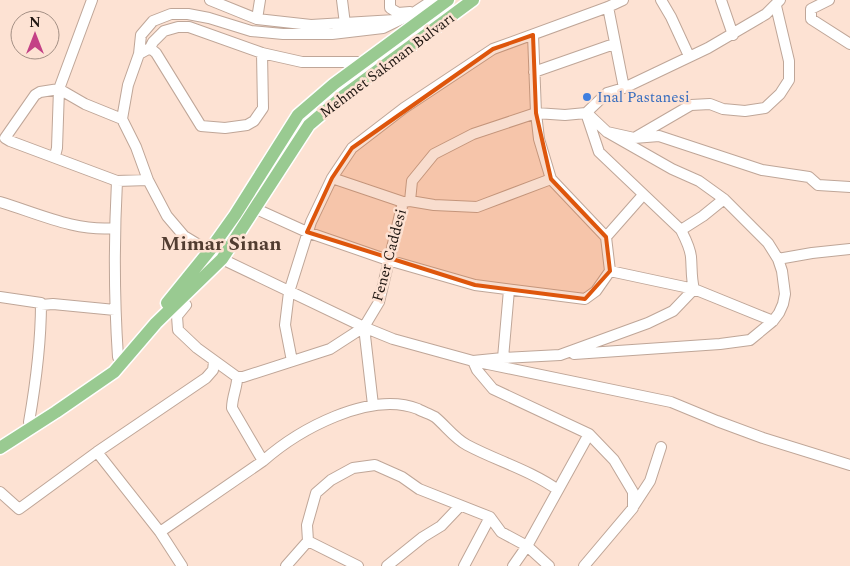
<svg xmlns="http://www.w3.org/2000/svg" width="850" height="566" font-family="Spectral,serif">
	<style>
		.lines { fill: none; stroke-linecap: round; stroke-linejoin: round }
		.minor-casing { stroke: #bfa698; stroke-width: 12 }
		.major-casing { stroke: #fff; stroke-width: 15 }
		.minor { stroke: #fff; stroke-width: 10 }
		.major { stroke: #99ca91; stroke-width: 12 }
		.marked { fill: #de560c; fill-opacity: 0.2; stroke: #de560c; stroke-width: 4; stroke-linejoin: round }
		.shop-dot { fill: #3f7fe0; stroke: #fde2d3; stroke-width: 2 }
		.labels { text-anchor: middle; stroke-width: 5; stroke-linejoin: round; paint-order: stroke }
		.street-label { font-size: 15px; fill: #1f1611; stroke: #fde2d3 }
		.shop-label { font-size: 15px; fill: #366cbe; stroke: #fde2d3; text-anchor: start }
		.district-label { font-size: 20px; font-weight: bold; fill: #523d31; stroke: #fde2d3 }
	</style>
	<rect width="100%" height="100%" fill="#fde2d3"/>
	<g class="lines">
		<defs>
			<path id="minor" d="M210,0L257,19L311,25L395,20
				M342,0L345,24
				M390,0V8L398,13L410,12
				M661,0L671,17L689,56
				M721,0L733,35
				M829,0L811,9V19L850,44
				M608,7L624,88
				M415,12L433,0
				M257,19L260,0
				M150,48L156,53L201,126L225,128L247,125L254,121L263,108L262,53
				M139,54L150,48L153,42L164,31L178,27H189L262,53L302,62H365
				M534,72L614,44
				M589,115L607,132L634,138L659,136L762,170L809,177L818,185L850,187
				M122,119L85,104L59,89L40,92L35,95L5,138L10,141L117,181L148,180L167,216L184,236L222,259L366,328L393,339L473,361L503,358L560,355L648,323L673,311L694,289C691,278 692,268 691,257C690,247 685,238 681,230L599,152L586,113
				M636,137L691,105L710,104L723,109L745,111L765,108L780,94L789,80V61L776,6
				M55,156L57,148L59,89L92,0
				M332,178L403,202
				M148,180L136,147L122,119L128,85L139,54L141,35L153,21L171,14H188L209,18L251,31L283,34H332L383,28L420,10
				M117,181C114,239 114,298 118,357
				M410,201L434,205L477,207L551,179
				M0,202C37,213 76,232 115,228
				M254,208L307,232L388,260L475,285L585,299L596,291L610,271L606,237L551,179L539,139L536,113L533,35
				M681,230L703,216L724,199
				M606,237L643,195
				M778,259L812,253L850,249
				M610,271L694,289L773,321
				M0,297L41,303
				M181,299L186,305L177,316L178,330L197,348L237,377H243L330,349L364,327L379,302L403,202L410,201L412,181L434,154L473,134L536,113L565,115L586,113L607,93L624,88L708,48L766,14L780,0
				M364,327L373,405
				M574,354L720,344L750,340L773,321L779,313L783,304L785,294L782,271L778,259L768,243L724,199L699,181L672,169L607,132
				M503,358L509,290
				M292,361L285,325L289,292L311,222L332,178L352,148L404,108L493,49L608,7L623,0
				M473,361L477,370L493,389L589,434L614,460L633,492V508L584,566
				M483,363L671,402L717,421L763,438L850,465
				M237,377C238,385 232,396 232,408L263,461C298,430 370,390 418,409C423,412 430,414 435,417C446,426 454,438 467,445C497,461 530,470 558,490L527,546L513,566
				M29,422C36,382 41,343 41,303V305L53,304L115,310
				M97,452L160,532L182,566
				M558,490L589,434
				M0,492L19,509L97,452L206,378L213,370L214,362
				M633,507L650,481L661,447
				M160,532L263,461
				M308,541L358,566
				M286,566L308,541L307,525L316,493L331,480L353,468L375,465L402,477L419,489L490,517L501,532L527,546L549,566
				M387,566L423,537L441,526L460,506
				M464,566L490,517"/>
			<path id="major" d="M167,303L210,250L235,215L298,115L334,84L448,0
				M0,448L56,412L114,372L156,323L222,259L309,125L343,96L473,0"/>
		</defs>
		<use href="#minor" class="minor-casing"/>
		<use href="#major" class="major-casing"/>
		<use href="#minor" class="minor"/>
		<use href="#major" class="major"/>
	</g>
	<path class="marked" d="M533,35L536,113L551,179L606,237L610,271L585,299L475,285L307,232L332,178L352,148L493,49Z"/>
	<circle class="shop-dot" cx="587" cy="97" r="5"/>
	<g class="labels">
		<g class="street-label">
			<text transform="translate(387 65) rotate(-37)" y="5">Mehmet Sakman Bulvarı</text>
			<text transform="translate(389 255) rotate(-75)" y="5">Fener Caddesi</text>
		</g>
		<g class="shop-label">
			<text x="597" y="102">Inal Pastanesi</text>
		</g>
		<g class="district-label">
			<text x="221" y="250">Mimar Sinan</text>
		</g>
	</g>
	<g transform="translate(35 35)"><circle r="24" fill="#fde2d3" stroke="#a49085"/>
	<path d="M0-4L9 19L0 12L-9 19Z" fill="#c44186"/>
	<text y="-8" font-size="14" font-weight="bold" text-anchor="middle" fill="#1f1611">N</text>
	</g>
</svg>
